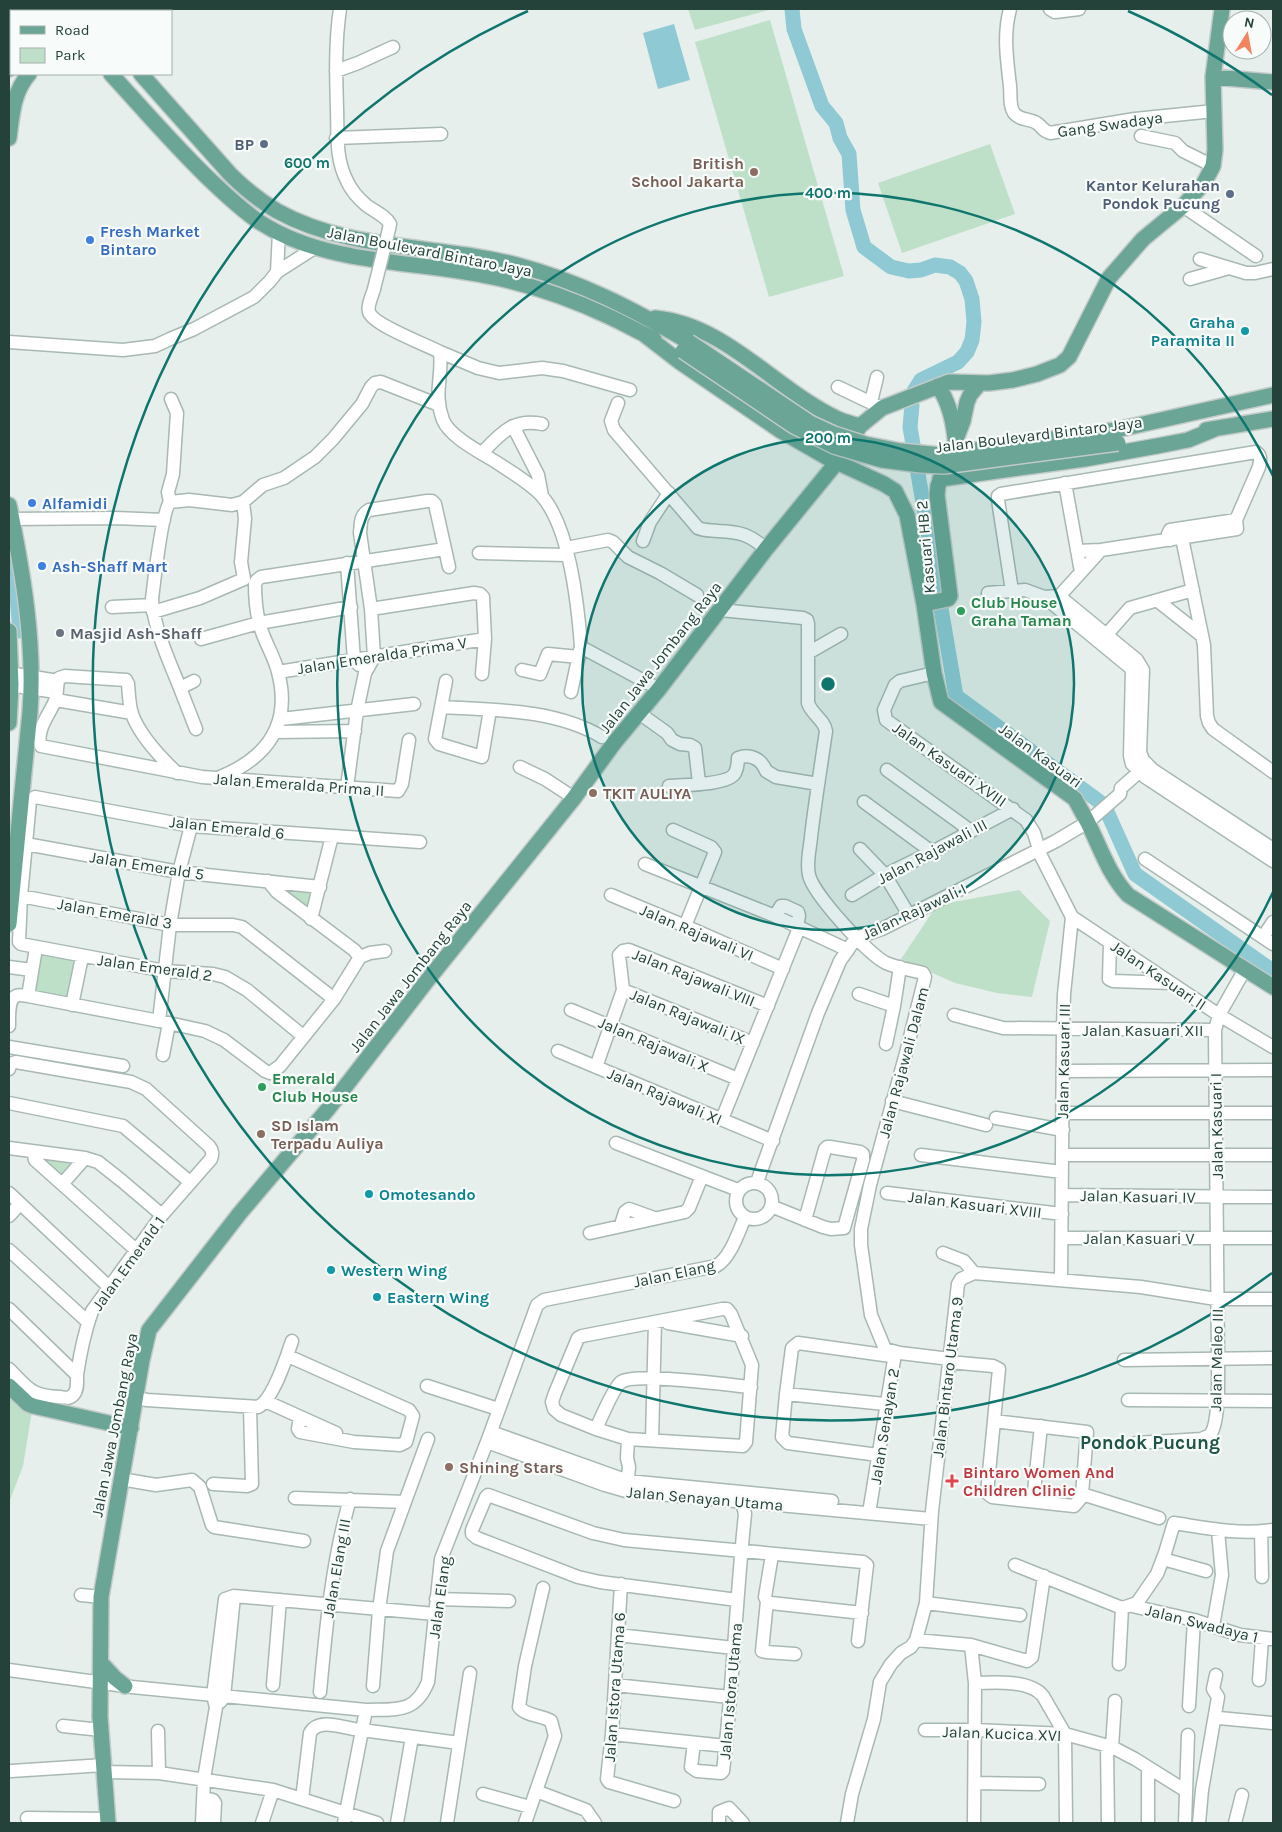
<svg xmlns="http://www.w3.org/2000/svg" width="1282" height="1832" font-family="Karla,sans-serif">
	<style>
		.green { fill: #bfe0c8 }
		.water { fill: #8ec9d4 }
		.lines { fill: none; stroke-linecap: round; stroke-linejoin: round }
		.river { stroke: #8ec9d4; stroke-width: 15 }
		.minor-casing { stroke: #a8b8b2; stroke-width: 15 }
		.major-casing { stroke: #c2cac8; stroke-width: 18 }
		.minor { stroke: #fff; stroke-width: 12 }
		.major { stroke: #6aa596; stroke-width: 15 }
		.minor-bridge-casing { stroke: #a8b8b2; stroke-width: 15; stroke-linecap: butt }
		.major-bridge-casing { stroke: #c2cac8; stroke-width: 18; stroke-linecap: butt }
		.minor-bridge { stroke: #fff; stroke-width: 12 }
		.major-bridge { stroke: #6aa596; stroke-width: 15 }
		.ring { fill: none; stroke: #0f766e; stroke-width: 2.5 }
		.service-dot { fill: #5c6f8a; stroke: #f7fbf9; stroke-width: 2 }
		.education-dot { fill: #8d6e63; stroke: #f7fbf9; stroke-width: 2 }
		.shop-dot { fill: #3f7fe0; stroke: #f7fbf9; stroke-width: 2 }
		.culture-dot { fill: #0f9aa8; stroke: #f7fbf9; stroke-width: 2 }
		.leisure-dot { fill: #2e9e5b; stroke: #f7fbf9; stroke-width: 2 }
		.worship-dot { fill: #6b7280; stroke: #f7fbf9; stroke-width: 2 }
		.health-dot { fill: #e0444e; stroke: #f7fbf9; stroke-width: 2 }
		.labels { text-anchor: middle; stroke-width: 4.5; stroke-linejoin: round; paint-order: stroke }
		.street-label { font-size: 16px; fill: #24423a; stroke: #f7fbf9 }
		.service-label { font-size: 16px; font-weight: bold; fill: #4e5e75; stroke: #f7fbf9; text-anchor: end }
		.education-label { font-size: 16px; font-weight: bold; fill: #785e54; stroke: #f7fbf9; text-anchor: start }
		.shop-label { font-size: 16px; font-weight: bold; fill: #366cbe; stroke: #f7fbf9; text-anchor: start }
		.culture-label { font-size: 16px; font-weight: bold; fill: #0d838f; stroke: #f7fbf9; text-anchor: start }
		.leisure-label { font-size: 16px; font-weight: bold; fill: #27864d; stroke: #f7fbf9; text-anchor: start }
		.worship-label { font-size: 16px; font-weight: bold; fill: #5b616d; stroke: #f7fbf9; text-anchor: start }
		.health-label { font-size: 16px; font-weight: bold; fill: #be3a42; stroke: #f7fbf9; text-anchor: start }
		.quarter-label { font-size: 19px; font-weight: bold; fill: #1f5548; stroke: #f7fbf9 }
		.centre { fill: #0f766e; stroke: #f7fbf9; stroke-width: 2.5 }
		.ring-label { font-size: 15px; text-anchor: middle; font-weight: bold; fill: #0f766e; stroke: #f7fbf9; stroke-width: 4.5; stroke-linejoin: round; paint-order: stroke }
	</style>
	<rect width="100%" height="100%" fill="#e6efeb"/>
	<path class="green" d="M688,9H772L695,30Z
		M770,20L844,276L769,297L695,42Z
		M990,144L1015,214L902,253L878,183Z
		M320,887L311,919L273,888Z
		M1019,890L1050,921L1032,997L997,993L955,983L901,959L937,905Z
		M36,948L82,957L72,1005L28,996Z
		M35,1152L85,1158L63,1183Z
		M9,1391L32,1411L23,1466L9,1503Z"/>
	<path class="water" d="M674,24L690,80L658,89L643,33Z"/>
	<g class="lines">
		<path class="river" d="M66,9L67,11
			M792,9L794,29L822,106L836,123L840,138L849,154L853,210L864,247L891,267L909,271L921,270L935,265L950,267L960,273L966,281L972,299L974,322L972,340L967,352L958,362L921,380L914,391
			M912,405L910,427L956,696L1104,805L1135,874L1273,971
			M9,564L17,597L20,631"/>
		<defs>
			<path id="minor" d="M340,9C335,42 336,75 337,109C338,134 335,158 347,181C351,190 359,199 366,205C374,211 386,216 390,224L389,229
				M1010,9C1003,35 1007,60 1010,86C1011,95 1009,106 1014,113C1020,121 1031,118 1038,124C1044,129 1042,130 1050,133L1135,119L1214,111
				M1050,9L1055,12L1079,9
				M336,71L358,63L393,47
				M1141,136L1175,143L1183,151L1213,166
				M336,138L441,134
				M1183,206L1256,256
				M1200,259L1246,273H1255L1273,269
				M277,272L279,232
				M1190,279L1229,268
				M374,289C372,296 367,306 369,312C373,325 427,345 440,352C443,377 433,393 443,420C450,437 480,452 496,462C511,472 529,482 541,495C570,527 578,606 581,647L659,689
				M9,342L123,350L155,346L170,339L194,329L254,297L270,281L277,272L316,247
				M440,352L478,368L499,373L542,368L563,371L630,390
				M838,387L882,408
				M871,402L877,377
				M618,403L611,421L614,430L698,528C705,531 711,530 718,531C740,532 749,534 766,549
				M513,426L538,475L542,496
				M482,453C500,434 513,418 542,424
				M1065,483L1081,572
				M170,502L189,500L232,505L243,502L263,485L284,478L315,457L333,439L362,404L371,387L375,383L381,382L439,405
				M170,502C162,511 154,582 152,599C153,626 170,663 180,688
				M170,502L168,492L173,474L177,413L171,399
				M12,519L115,518L164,520
				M1182,538L1204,645L1207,716L1209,723L1213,729L1273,772
				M1170,540L1168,534L1170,530L1236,520
				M643,541L650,522L669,493
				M566,548L608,540L613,542L628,557L660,573L697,595
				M479,553L567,555
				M347,563L354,660L359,665
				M1012,591L998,500V496L1001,494L1256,452C1262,456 1260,461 1259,467L1236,520L1237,529L1101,550L1077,551
				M988,593L1025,590L1044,597L1059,596L1137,660L1143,670L1140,752L1143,760L1153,770L1273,849
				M1051,598L1053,604L1132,669L1130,756L1132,764L1145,777L1273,861
				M1158,601L1201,635
				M1054,602L1101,550
				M112,607L152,605
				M371,609L474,593L480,594L483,597L485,639L482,674
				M720,610L803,618L807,620L808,624V703C812,715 824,719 826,731C821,766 815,802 811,837C810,849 806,863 809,875C813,894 868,954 886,963C898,968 911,970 923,973L925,977L906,1053L870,1185L861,1229V1245L871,1315L885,1349L900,1353L950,1359
				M153,612L200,598L244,579L241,562L245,519L243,502
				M201,639L259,623L351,607
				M1101,641L1130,608L1193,590
				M808,653L841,634
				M522,670L540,674L548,654L579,657
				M278,672L485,639
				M9,673L58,681
				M934,673L900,681L895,685L884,710L886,720L1026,820L1034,833L1041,856L1072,917L1064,994L1063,1029L1061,1280
				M194,681L180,688L196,729
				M446,681L435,739L439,744L482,757L490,710
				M9,685L56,692
				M571,692L580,650
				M56,700L132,713
				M441,707C494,710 555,709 602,737
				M639,713L667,733L672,740L680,744L690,745L695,748L699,783
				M281,719L414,704
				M275,732L355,731
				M520,767L545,779L574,798
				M887,770L971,831
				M177,773C160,757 140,736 132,714C129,705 129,694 128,684L126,680L65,676L59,678C56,685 58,694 55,701C49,715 35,731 41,746L202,777L398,791L402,784L409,740
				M220,777C267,758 292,725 278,672C274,655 263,640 259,622C256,610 255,597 255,584L257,580L261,577L445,549
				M669,786C683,785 729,785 735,773C737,769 738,762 738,758C751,753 762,760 766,771L776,777L818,784
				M347,787L357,711L365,673L374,657L371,609L360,533C361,523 360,515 369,510L427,501H432L435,504L449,567
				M864,802L932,852
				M673,830L711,847L715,852L685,926
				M26,844L179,872L320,887
				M860,849L885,875L909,915
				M1145,859L1273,944
				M645,864L775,916L848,950
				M268,881L277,892L354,950L360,957
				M611,895L685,926L783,969
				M852,895L885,875L932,852L1013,809
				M21,896L170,925H233L242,927L334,999
				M775,916L781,906H785L798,912L799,916L797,927
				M1072,917L1219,1015L1273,1047
				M311,919L332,836
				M1263,937L1273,922
				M1110,943L1109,979L1113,981L1171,983
				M360,957L370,953L385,951
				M9,967L32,970
				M623,990L753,1043
				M859,994L894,1006
				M28,996L36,948
				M72,1005L82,957
				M571,1010L738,1079
				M954,1015L1003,1028L1215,1030
				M159,1021L170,925L179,872L191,826
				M9,1026C9,1019 8,999 16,996C19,994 25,996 28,996L159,1021L205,1031L224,1040L265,1071L270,1073L280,1066L334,999L360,957
				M303,1036L247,990L225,977L213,974L165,971L21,944L19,942L21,896L30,801L35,797L191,826L420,842
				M886,1044L894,1006L900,967
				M9,1047L123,1066
				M558,1051L773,1141
				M163,1055L169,1023
				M596,1067L623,990L619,955L623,951L629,950L768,1006
				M9,1069L10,1064L16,1062L131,1082L146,1089L209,1146C213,1151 213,1154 211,1159L162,1215L92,1311C85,1331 80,1354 77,1375C77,1381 78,1389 74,1394C70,1399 66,1398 60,1397C31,1396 29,1389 9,1369
				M1063,1071L1273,1070
				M892,1101L986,1125
				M9,1103L123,1126L190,1182
				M1063,1113H1273
				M996,1118L1063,1130
				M722,1119L799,928
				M616,1143L738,1190
				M9,1148L85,1158L98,1162L122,1181L162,1215
				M35,1152L34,1155L35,1160L136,1250
				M921,1155L1062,1172
				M1062,1155H1273
				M757,1182L818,1013L840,961L856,938L882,929L1056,841L1088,822L1120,794L1121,788L1147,765
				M63,1183L85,1158
				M736 1201a18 18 0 1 1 36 0a18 18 0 1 1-36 0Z
				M9,1193L109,1287
				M887,1193L1062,1214
				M1062,1195L1273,1197
				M771,1206L823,1227L831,1229L844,1228L863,1160V1154L860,1152L830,1147H827L825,1149L805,1220
				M9,1216L20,1204
				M621,1225L625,1212L629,1209L654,1218
				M590,1233L685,1212L689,1208L702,1176
				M1062,1238H1273
				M9,1250L88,1322
				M943,1253L964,1261L974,1273
				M9,1309L77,1375
				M722,1309H727L731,1314L752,1365L746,1442L743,1446L628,1439L596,1429L561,1415L554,1409L552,1402L555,1393L578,1338L582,1336Z
				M668,1323L742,1336
				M288,1356L409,1410L413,1416L406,1442L400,1445L354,1442L300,1432L298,1429L300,1417
				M1124,1360L1273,1358
				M949,1362L993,1366L999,1369L987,1493L992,1497L1074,1506L1081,1498L1082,1494L1087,1432L994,1421
				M427,1386L498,1409
				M786,1394L885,1404
				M136,1398L147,1400L258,1407C273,1400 287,1356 292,1341
				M1128,1400L1273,1401
				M265,1401L336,1433
				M596,1429C600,1420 614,1387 621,1382C635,1372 729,1385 751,1387
				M491,1432L628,1481L832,1501
				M652,1440L655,1322
				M487,1442L605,1485L626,1491L931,1519
				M1136,1443L1202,1439C1203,1438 1208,1436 1209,1436C1220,1426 1218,1374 1218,1359L1215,1030L1219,1015L1245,969
				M121,1479L156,1485L192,1480L200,1487L212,1525L214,1527L304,1541
				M213,1484L247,1486L252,1484L250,1407
				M627,1489L629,1467L627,1458L628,1439
				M1082,1494L1159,1518
				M295,1498L405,1502
				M1033,1501L1041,1426
				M869,1513L894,1360L891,1356L798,1343L792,1348L786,1394L782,1437L788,1443L878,1455
				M1261,1531L1262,1577
				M772,1555L765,1597L767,1601L762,1651L766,1652L795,1654
				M1163,1559L1206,1571
				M1015,1565L1122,1608L1137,1603L1157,1574L1165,1553L1174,1523C1207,1528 1239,1535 1273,1530
				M621,1584L612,1734L607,1779L609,1782L674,1801
				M81,1595L101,1597
				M436,1599L509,1601
				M737,1600L600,1582L578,1577L477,1538L472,1534V1530L486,1497L488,1495L593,1533L624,1540L863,1562L867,1565L858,1641
				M767,1601L771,1603L862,1613
				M926,1603L1020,1615
				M1132,1606L1194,1620L1240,1635L1273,1639
				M1213,1626L1222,1575L1218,1531
				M618,1635L734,1648
				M916,1640L971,1645L1027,1661L1032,1657L1044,1576
				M971,1645L975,1683L974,1823
				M1119,1664L1122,1608
				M9,1670L132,1687L366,1710C396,1709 415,1714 428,1682L441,1559L487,1442L537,1305L544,1300L716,1266C730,1259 739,1231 745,1217
				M1259,1680L1262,1639
				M975,1683C995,1682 1030,1680 1043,1696L1065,1734L1066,1823
				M273,1685L280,1600
				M615,1685L730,1697
				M373,1686L379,1610L387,1551L428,1439
				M320,1692C326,1627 332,1562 350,1499
				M220,1702L224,1697L234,1596
				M1189,1706L1194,1620
				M1215,1720L1219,1718L1273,1723
				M63,1726L101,1730
				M362,1730L459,1743
				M925,1730H976L1065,1734L1112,1747L1135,1759L1186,1791
				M158,1731L159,1773
				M612,1734L726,1746
				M694,1743L691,1767L697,1771L721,1773L723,1771C733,1686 736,1599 745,1514L743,1506V1501
				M1107,1746L1108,1823
				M1112,1747L1115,1701
				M11,1771L104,1765
				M105,1772L159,1773L273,1790L377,1823
				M975,1783L1039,1784
				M536,1791L586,1810L595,1823
				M483,1794L530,1807
				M204,1798L213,1800L215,1803L214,1823
				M302,1799L310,1733C318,1718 341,1727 354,1729
				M27,1818L108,1819
				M202,1823L204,1779L216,1707L213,1696L225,1599L234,1596L435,1614
				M262,1823L273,1790
				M344,1823L366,1710
				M397,1823L412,1737
				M447,1823L470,1673
				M525,1823L555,1736L551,1721C541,1715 526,1716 519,1707L525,1666L543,1588
				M719,1823V1812L729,1808L743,1823
				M847,1823L852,1794L874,1719L880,1682L891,1664L901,1653L911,1647L916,1640L926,1603L932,1511L958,1284L961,1279L974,1273L1141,1287L1216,1299H1273
				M1148,1823V1768
				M1185,1823L1188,1735
				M1199,1823L1202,1790L1218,1697L1213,1689L1216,1675
				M1235,1823L1242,1795"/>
			<path id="major" d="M56,9L58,11
				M85,9L87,11
				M39,11L40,9
				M9,69L11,65
				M111,74C142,108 173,144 206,176C224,193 241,210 261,223C329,266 416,260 492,277C532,285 572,299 610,317C625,324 639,332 654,339
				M141,74L230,174C244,188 260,201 277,211C351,252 438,244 517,265C581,282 633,309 689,342
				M1213,77L1273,82
				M9,138C12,115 13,92 29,74
				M655,318C725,324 776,390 838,419C845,422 852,424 860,426
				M645,335L680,362L781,431L828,458L884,484L895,491L907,515L924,604L934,673L941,702L1075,799C1079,807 1084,815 1088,823C1101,849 1108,873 1128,895L1273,987
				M938,386C949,402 953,419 955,438
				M1116,430L1273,395
				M1206,430L1273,419
				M940,479L1085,459L1157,446L1188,440L1215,429
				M9,505C23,573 35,642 30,712L9,924
				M924,604L948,599L950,596L937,495L938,486L963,421L967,402L970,395L980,383
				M9,631L11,685L9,723
				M9,1386L28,1404L33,1406L131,1428
				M101,1663L115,1678L125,1686
				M108,1823L100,1717L101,1597L142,1360L149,1330L240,1213L328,1109L426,982L574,798L614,743L659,689L766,549L837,462L860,426L882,408L949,382L989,383L1013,380L1037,374L1060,365L1069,357L1109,278L1143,239L1183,206L1204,183L1213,166L1215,150L1213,77L1222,9"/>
		</defs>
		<use href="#minor" class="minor-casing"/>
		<use href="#major" class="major-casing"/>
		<use href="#minor" class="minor"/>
		<use href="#major" class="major"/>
		<defs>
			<path id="minor-bridge" d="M374,289L389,229"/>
			<path id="major-bridge" d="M689,342L810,423L834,434L865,444L901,451L941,455L1116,430
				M683,351L794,426L834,446L882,460L921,465L944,466L1118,443"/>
		</defs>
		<use href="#minor-bridge" class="minor-bridge-casing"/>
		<use href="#major-bridge" class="major-bridge-casing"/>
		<use href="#minor-bridge" class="minor-bridge"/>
		<use href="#major-bridge" class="major-bridge"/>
	</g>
	<circle cx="828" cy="684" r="246" fill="#0f766e" fill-opacity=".12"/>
	<g class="ring">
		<circle cx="828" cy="684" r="246"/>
		<path d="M1273 892A491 491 0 1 1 1273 476"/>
		<path d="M1272 1273A737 737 0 1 1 528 11M1128 11A737 737 0 0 1 1272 95"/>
	</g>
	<g class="service-dot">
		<circle cx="264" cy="144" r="5"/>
		<circle cx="1230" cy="194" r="5"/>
	</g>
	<g class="education-dot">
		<circle cx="754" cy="172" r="5"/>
		<circle cx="593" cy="793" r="5"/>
		<circle cx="261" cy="1134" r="5"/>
		<circle cx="449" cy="1467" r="5"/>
	</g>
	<g class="shop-dot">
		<circle cx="90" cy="240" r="5"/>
		<circle cx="32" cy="503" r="5"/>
		<circle cx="42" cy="566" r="5"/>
	</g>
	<g class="culture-dot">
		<circle cx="1245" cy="331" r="5"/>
		<circle cx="369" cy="1194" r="5"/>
		<circle cx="331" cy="1270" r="5"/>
		<circle cx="377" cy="1297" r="5"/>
	</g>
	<g class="leisure-dot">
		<circle cx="961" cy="611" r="5"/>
		<circle cx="262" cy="1087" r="5"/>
	</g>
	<circle class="worship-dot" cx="60" cy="633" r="5"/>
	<path class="health-dot" d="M949.5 1473.5h5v5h5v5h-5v5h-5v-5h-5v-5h5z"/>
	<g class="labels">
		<g class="street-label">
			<text transform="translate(1110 124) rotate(-8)" y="6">Gang Swadaya</text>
			<text transform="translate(430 251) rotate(11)" y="6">Jalan Boulevard Bintaro Jaya</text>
			<text transform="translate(1039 434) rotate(-7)" y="6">Jalan Boulevard Bintaro Jaya</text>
			<text transform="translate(925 547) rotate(-95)" y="6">Kasuari HB 2</text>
			<text transform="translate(382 655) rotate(-9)" y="6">Jalan Emeralda Prima V</text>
			<text transform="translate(660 657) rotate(-52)" y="6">Jalan Jawa Jombang Raya</text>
			<text transform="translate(1041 755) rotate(36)" y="6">Jalan Kasuari</text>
			<text transform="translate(950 764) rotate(35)" y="6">Jalan Kasuari XVIII</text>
			<text transform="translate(299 784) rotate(4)" y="6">Jalan Emeralda Prima II</text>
			<text transform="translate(227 827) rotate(6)" y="6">Jalan Emerald 6</text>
			<text transform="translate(932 851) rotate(-28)" y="6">Jalan Rajawali III</text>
			<text transform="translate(147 865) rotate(9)" y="6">Jalan Emerald 5</text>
			<text transform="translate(914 911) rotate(-25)" y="6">Jalan Rajawali I</text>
			<text transform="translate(115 913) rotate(10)" y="6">Jalan Emerald 3</text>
			<text transform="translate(697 932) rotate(23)" y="6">Jalan Rajawali VI</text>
			<text transform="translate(155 967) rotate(8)" y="6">Jalan Emerald 2</text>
			<text transform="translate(1159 975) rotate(34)" y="6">Jalan Kasuari II</text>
			<text transform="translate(410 976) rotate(-52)" y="6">Jalan Jawa Jombang Raya</text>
			<text transform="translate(694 977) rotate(22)" y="6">Jalan Rajawali VIII</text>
			<text transform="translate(688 1016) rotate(22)" y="6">Jalan Rajawali IX</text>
			<text x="1143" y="1036">Jalan Kasuari XII</text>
			<text transform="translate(654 1044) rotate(23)" y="6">Jalan Rajawali X</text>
			<text transform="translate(1063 1061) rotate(-89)" y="6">Jalan Kasuari III</text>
			<text transform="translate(903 1062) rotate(-75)" y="6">Jalan Rajawali Dalam</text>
			<text transform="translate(665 1096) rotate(23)" y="6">Jalan Rajawali XI</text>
			<text transform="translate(1216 1126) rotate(-91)" y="6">Jalan Kasuari I</text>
			<text transform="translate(1138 1196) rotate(1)" y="6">Jalan Kasuari IV</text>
			<text transform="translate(975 1204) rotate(7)" y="6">Jalan Kasuari XVIII</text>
			<text x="1139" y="1244">Jalan Kasuari V</text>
			<text transform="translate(128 1263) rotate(-54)" y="6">Jalan Emerald 1</text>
			<text transform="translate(674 1273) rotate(-12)" y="6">Jalan Elang</text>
			<text transform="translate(1216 1360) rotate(-89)" y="6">Jalan Maleo III</text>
			<text transform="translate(947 1377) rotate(-83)" y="6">Jalan Bintaro Utama 9</text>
			<text transform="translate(114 1425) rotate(-79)" y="6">Jalan Jawa Jombang Raya</text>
			<text transform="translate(884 1426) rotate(-81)" y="6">Jalan Senayan 2</text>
			<text transform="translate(705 1498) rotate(5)" y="6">Jalan Senayan Utama</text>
			<text transform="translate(336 1568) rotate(-80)" y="6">Jalan Elang III</text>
			<text transform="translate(439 1597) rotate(-82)" y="6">Jalan Elang</text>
			<text transform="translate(1202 1623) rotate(14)" y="6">Jalan Swadaya 1</text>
			<text transform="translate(614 1687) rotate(-86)" y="6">Jalan Istora Utama 6</text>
			<text transform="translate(730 1691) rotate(-85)" y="6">Jalan Istora Utama</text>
			<text transform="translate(1002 1733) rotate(2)" y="6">Jalan Kucica XVI</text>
		</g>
		<g class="service-label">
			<text x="254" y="150">BP</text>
			<text x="1220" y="191">Kantor Kelurahan<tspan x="1220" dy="18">Pondok Pucung</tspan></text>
		</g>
		<g class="education-label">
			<text x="744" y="169" text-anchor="end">British<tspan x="744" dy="18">School Jakarta</tspan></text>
			<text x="603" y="799">TKIT AULIYA</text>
			<text x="271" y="1131">SD Islam<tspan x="271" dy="18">Terpadu Auliya</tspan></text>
			<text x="459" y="1473">Shining Stars</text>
		</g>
		<g class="shop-label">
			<text x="100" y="237">Fresh Market<tspan x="100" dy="18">Bintaro</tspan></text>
			<text x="42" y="509">Alfamidi</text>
			<text x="52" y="572">Ash-Shaff Mart</text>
		</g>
		<g class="culture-label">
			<text x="1235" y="328" text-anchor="end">Graha<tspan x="1235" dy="18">Paramita II</tspan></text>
			<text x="379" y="1200">Omotesando</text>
			<text x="341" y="1276">Western Wing</text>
			<text x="387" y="1303">Eastern Wing</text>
		</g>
		<g class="leisure-label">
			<text x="971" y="608">Club House<tspan x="971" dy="18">Graha Taman</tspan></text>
			<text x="272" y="1084">Emerald<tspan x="272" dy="18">Club House</tspan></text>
		</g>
		<g class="worship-label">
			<text x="70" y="639">Masjid Ash-Shaff</text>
		</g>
		<g class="health-label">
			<text x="963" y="1478">Bintaro Women And<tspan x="963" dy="18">Children Clinic</tspan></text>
		</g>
		<g class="quarter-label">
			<text x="1150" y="1449">Pondok Pucung</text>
		</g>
	</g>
	<circle cx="828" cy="684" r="8" class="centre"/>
	<g class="ring-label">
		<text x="307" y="168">600 m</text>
		<text x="828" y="198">400 m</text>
		<text x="828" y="443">200 m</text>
	</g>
	<rect width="1282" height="1832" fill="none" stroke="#24423a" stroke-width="20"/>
	<rect x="10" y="10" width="162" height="65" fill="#f7fbf9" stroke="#a3b1ad"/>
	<rect x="20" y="26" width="25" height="8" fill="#6aa596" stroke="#a3b1ad"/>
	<text x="55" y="35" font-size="15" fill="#24423a">Road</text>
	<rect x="20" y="48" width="25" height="15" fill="#bfe0c8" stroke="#a3b1ad"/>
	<text x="55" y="60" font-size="15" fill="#24423a">Park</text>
	<g transform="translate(1247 35) rotate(11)"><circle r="24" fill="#f7fbf9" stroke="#a3b1ad"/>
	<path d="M0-4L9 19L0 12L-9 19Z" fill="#f4845f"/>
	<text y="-8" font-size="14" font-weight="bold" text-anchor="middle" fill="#24423a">N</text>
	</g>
</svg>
